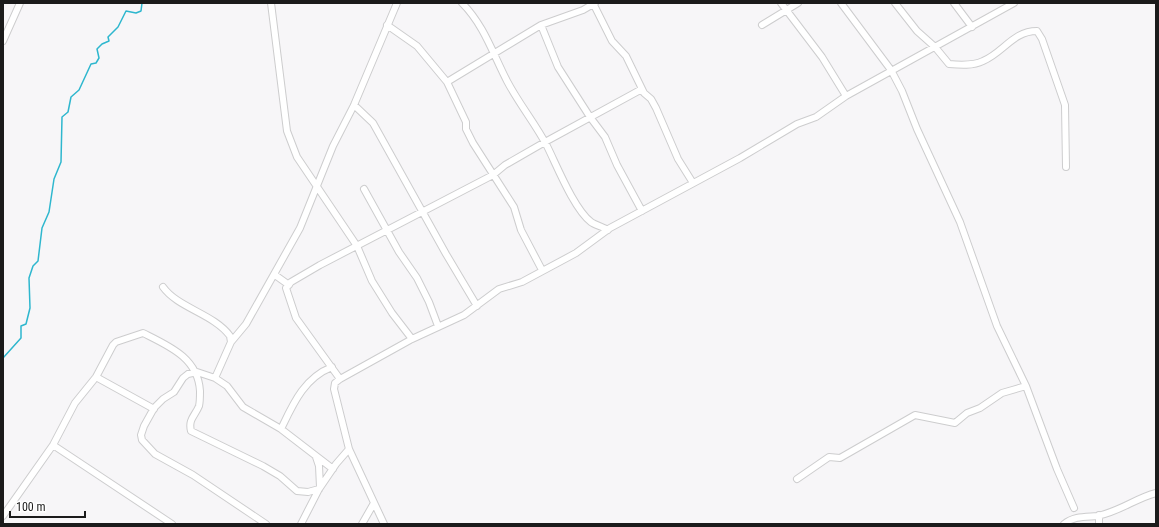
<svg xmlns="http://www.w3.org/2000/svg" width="1159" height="527" font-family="'Roboto Condensed',sans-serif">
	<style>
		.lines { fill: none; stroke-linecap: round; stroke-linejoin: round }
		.stream { stroke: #2eb7ce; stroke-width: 1.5 }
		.minor-casing { stroke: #cdcdce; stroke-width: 8 }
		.minor { stroke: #fff; stroke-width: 6 }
	</style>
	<rect width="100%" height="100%" fill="#f7f6f8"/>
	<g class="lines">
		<path class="stream" d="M3,358L21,338V326L26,324L30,308L29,278L33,266L38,261L42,228L49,212L54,179L61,162L62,117L68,112L71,97L79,90L91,64L96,63L99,58L97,49L102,44L109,41L108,37L118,27L126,11L136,13L141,11L142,3"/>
		<defs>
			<path id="minor" d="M271,3L287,131L297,157L357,246L372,281L392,313L412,339
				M462,3C484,25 493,54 507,81C519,104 535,123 547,146C557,166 574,209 591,222C595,225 603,227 608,230
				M781,3L822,57L846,96
				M841,3L891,70L902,91L917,129L960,222L997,326L1026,386L1057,469L1074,508
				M895,3L917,31L935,47L949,64C960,65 973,66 983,61C1003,53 1013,31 1037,31L1042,39L1065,105L1066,167
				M954,3L972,27
				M594,5L612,41L626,56L644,93L651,99L656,108L678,159L693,183
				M387,25L417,46L447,82L466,122V129L473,143L514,207L521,230L542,270
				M541,25L558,67L590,117L605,137L617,165L642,211
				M762,25L798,3
				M3,41L20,3
				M447,82L541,25L583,10L595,3
				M354,105L373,123L446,254L477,306
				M364,189L399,252L417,278L429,302L438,326
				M275,275L289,285
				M163,287C178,308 214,314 230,336L231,342L215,378
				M231,342L246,324L300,228L333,146L354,105L397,3
				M96,377L154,409
				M340,379L296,318L286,288L291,282L320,265L493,175L505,165L545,142L642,89
				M281,429C293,404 304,378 332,367
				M53,445L172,524
				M316,457L319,466L320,487
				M797,479L829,457L840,458L915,415L955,423L967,413L980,408L1002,393L1026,386
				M1099,515V524
				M3,516L53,445L75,403L96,377L113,345L116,342L143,333C169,346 198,358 200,391C200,395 200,402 199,406C195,416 188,419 191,431L263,466L280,476L297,491L308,492L319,489
				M266,524L193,475L155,454L142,440L141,435L144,426L154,408L163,399L174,392L183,378L188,374L197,372L215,378L227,386L243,407L281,429L333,469
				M301,524L319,489L336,464L349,449
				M362,524L374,503
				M384,524L349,449L334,389L335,383L340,379L412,339L464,315L499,289L522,282L576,253L610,228L740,158L797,124L816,117L846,96L1014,3
				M1064,524C1074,516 1085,517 1097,516C1119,512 1136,498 1156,493"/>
		</defs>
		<use href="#minor" class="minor-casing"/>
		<use href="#minor" class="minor"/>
	</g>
	<rect width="1159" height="527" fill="none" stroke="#1b1b1b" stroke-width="8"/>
	<path d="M10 511v6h75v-6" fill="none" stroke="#1b1b1b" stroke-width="2"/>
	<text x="16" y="511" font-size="12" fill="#1b1b1b" stroke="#ffffff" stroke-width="3" paint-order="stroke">100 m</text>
</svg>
